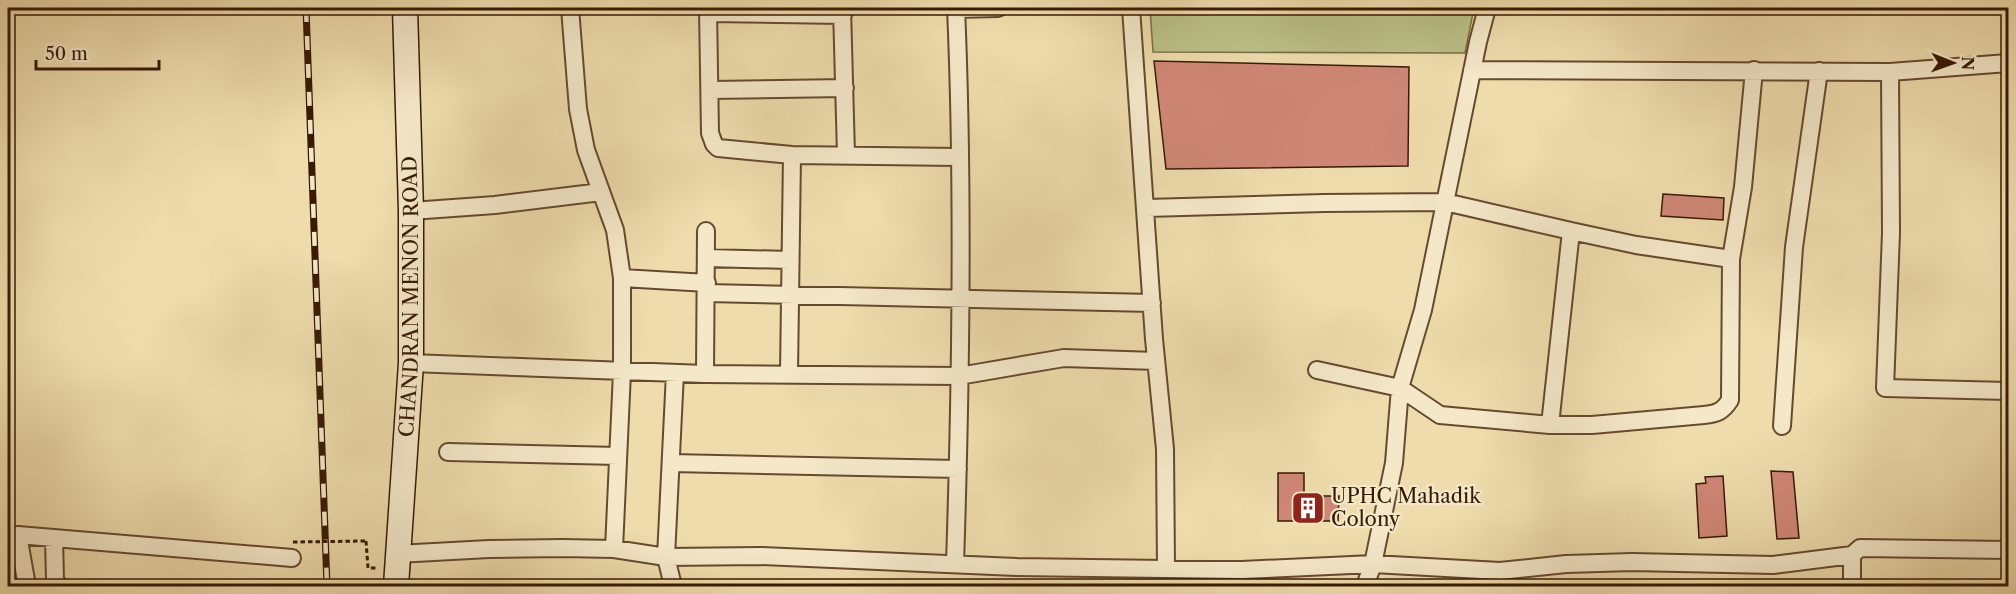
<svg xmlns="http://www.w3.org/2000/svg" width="2016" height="594" font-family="'Libre Caslon Text',serif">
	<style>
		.green { fill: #bac088; stroke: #7a6d46; stroke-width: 1.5 }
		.building { fill: #cf8776; stroke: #391a05; stroke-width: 1.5 }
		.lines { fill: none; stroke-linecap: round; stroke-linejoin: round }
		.street-casing { stroke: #664a2f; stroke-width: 20 }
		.secondary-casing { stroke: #391a05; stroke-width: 27 }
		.path { stroke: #391a05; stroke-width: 3; stroke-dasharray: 4.5 3; stroke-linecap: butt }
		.street { stroke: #f4e8c9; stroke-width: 16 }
		.secondary { stroke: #f4e8c9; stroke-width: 24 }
		.rail-casing { stroke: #391a05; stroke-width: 7 }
		.rail { stroke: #f4e8c9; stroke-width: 4.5; stroke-dasharray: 14; stroke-linecap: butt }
		.path-bridge { stroke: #391a05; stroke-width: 3; stroke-dasharray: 4.5 3; stroke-linecap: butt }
		.labels { text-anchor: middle; stroke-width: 4.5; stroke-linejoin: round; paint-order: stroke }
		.street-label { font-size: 20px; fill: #391a05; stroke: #f4e8c9 }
		.poi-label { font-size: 20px; fill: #391a05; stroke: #f4e8c9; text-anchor: start }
	</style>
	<rect width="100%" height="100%" fill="#eedcac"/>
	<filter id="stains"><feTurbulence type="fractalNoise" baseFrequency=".00333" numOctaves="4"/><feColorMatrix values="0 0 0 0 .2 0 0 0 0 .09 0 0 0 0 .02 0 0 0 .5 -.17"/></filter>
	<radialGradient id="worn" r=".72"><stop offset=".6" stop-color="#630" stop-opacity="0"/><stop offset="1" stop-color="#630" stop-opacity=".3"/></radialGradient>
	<path class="green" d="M1150,8H1474L1465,53L1153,52Z"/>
	<path class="building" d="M1154,61L1409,67L1408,166L1166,169Z
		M1663,194L1724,198L1723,220L1661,216Z
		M1771,471L1793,472L1799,538L1777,539Z
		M1278,473H1304V496H1339L1338,521H1278Z
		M1723,476L1727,536L1699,538L1696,484L1706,483L1705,477Z"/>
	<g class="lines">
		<defs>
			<path id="street" d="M570,8L578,109L586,150L615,230L622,278V372L614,549
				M708,8L710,133L714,144L718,148L792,155L959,157
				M842,8L846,155
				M1131,8L1154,339L1165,449L1166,567
				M956,9L998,8
				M708,13L843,15
				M1472,70L1890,72L2008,63
				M1890,72L1891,233L1885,388L2008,391
				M710,90L845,88
				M1147,208L1324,203L1445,202L1571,231L1550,425L1440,415L1400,388L1317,370
				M411,211L495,205L601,192
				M1571,231L1636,245L1731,259L1743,187L1754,70
				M706,258L790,260
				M622,278L707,283
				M706,293L1152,303
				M411,363L705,374L959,376L1064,358L1156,361
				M789,373L792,155
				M705,374L706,231
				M1550,425H1592L1704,415C1717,414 1723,411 1730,400L1731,259
				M1782,426L1794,247L1819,71
				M448,452L618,456
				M671,463L958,469
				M18,535L292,558
				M8,536L18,535L27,586
				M54,538L55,580L59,586
				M397,554L489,549L562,548L614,549L666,557L761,556L1016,567L1242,570L1373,564L1500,571L1566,564L1632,562L1773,565L1852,555L1860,548L2008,550
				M955,564C961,379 964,192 956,8
				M673,586L666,557L675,373
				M1365,586L1373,564L1394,463L1400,388L1423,310L1478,42L1487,8
				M1852,586V555"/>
			<g id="secondary">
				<path id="s1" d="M396,586L411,363V211L405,8"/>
			</g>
		</defs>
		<use href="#street" class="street-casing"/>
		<use href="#secondary" class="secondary-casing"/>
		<path class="path" d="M366,541L368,568H377"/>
		<use href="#street" class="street"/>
		<use href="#secondary" class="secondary"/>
		<defs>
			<path id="rail" d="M306,8L327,586"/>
		</defs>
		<use href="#rail" class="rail-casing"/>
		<use href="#rail" class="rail"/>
		<path class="path-bridge" d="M293,542L366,541"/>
	</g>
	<defs>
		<symbol id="building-square" viewBox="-11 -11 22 22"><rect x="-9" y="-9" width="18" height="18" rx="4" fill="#8f2418" stroke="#f4e8c9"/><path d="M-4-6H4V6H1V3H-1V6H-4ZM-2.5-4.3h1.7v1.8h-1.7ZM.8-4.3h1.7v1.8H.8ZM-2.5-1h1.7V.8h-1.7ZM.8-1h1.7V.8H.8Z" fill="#fff"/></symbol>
	</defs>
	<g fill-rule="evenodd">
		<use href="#building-square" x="1289" y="489" width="38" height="38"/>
	</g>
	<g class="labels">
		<g class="street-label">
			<text dy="7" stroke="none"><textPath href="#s1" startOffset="290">CHANDRAN MENON ROAD</textPath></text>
		</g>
		<g class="poi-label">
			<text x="1331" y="503">UPHC Mahadik<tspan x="1331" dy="23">Colony</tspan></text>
		</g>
	</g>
	<rect width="2016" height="594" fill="none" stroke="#eedcac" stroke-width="30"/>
	<rect x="9" y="9" width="1998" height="576" fill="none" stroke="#391a05" stroke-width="3"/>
	<rect x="15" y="15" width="1986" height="564" fill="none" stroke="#391a05" stroke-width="1.5"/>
	<g transform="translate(1953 63) rotate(91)" stroke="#f4e8c9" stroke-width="4.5" paint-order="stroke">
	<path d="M0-4.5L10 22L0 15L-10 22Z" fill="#391a05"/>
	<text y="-9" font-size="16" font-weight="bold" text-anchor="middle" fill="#391a05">N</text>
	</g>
	<path d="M36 60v9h123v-9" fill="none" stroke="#391a05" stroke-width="3"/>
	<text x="45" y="60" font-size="18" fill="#391a05" stroke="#f4e8c9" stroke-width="4.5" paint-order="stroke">50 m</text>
	<rect width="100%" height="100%" filter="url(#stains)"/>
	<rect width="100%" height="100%" fill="url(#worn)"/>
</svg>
